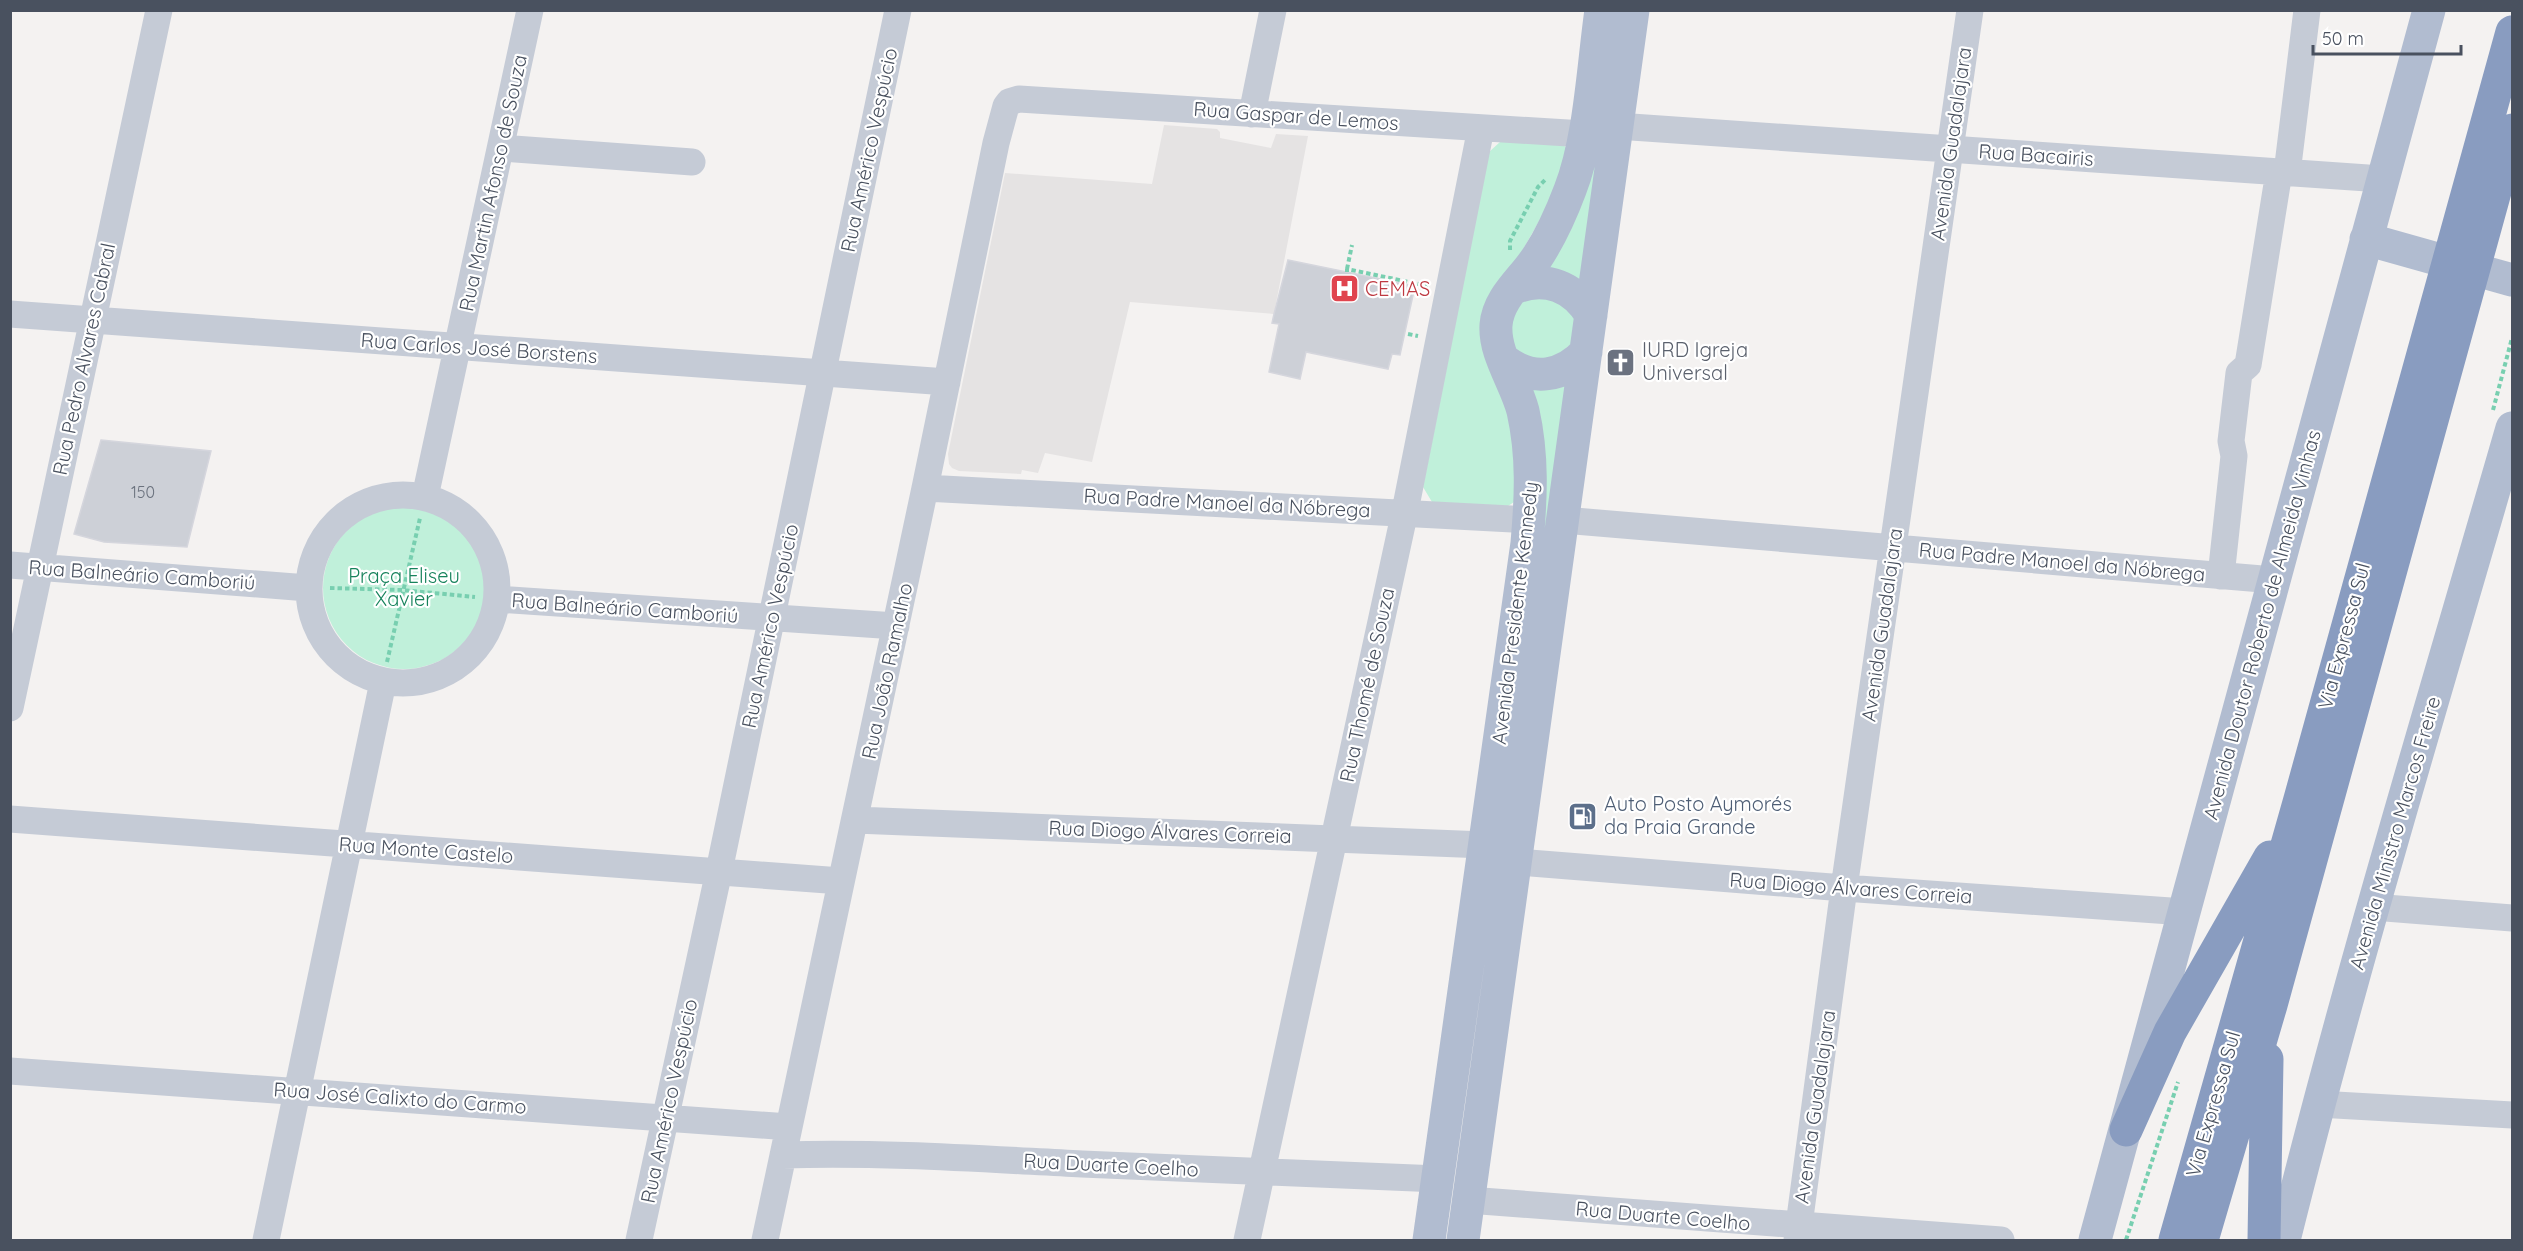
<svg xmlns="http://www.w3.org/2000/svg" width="2523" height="1251" font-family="Quicksand,sans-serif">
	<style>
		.education { fill: #e5e3e3 }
		.green { fill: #c0f0da }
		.building { fill: #cdd0d7; stroke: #d5d6dd; stroke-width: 1.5 }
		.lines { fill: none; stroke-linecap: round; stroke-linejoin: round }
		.path { stroke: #78cfb0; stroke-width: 4; stroke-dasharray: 4.5 3; stroke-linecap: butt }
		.minor { stroke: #c5cbd6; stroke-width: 27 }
		.major { stroke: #b1bcd0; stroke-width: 33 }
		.highway { stroke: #899cc0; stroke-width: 33 }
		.labels { text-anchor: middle; stroke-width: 4.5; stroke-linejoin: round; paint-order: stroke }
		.number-label { font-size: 16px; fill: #6a717d }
		.street-label { font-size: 20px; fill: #49515f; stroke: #fff }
		.health-label { font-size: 20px; fill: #be3a42; stroke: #fff; text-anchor: start }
		.worship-label { font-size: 20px; fill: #5b616d; stroke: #fff; text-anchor: start }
		.park-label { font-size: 20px; fill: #17835c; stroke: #fff }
		.service-label { font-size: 20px; fill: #4e5e75; stroke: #fff; text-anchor: start }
	</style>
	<rect width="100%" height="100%" fill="#f4f2f1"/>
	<path class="education" d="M1164,125L1217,129L1220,132V138L1271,148L1276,134L1308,136L1274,314L1130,302L1092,462L1045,453L1038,473L1022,470L1021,474L959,471L952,468L949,464L948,454L1005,173L1152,184Z"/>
	<path class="green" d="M1606,136L1584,281L1543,265Z
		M1500,142H1559L1567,148L1564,177L1500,290L1517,500L1508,506L1432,502L1423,487L1489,152Z
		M1541,292L1574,312L1576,340L1547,364L1512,350C1510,309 1502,310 1541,292Z
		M1568,378L1550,537L1538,536L1531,390Z
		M323 588a81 81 0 1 1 162 0a81 81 0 1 1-162 0Z"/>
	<path class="building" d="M1288,260L1415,286L1400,355L1392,354L1388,369L1306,352L1300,379L1269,372L1279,324L1272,323L1274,314Z
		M101,440L211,451L187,547L104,542L74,534Z"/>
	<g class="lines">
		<path class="path" d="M1510,250V241L1538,187L1545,180
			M1347,269L1352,245
			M1347,272V269L1428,286
			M1408,334L1418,336
			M2493,410L2512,338
			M330,588L402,590L475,597
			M387,662L420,518
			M2126,1240L2178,1082"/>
		<path class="minor" d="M1252,114L1273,10
			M1617,126L2382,179
			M501,148L692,162
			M2287,173L2307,10
			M10,314L947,382
			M925,488L1529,520
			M309 589a94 94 0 1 1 188 0a94 94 0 1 1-188 0Z
			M425,497L530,10
			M1563,520L2274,580
			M10,565L308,588
			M2221,576L2234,456L2231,441L2239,373L2248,365L2279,172
			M497,599L896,626
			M10,708L159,10
			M10,819L841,881
			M855,820L1485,845
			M1517,862L1844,888L2185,912
			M2373,907L2512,918
			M10,1071L789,1127
			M2318,1104L2512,1115
			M783,1155C883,1152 982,1159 1082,1164C1201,1170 1320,1175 1439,1179
			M1468,1200L2001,1240
			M266,1240L383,682
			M639,1240L719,871L898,10
			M765,1240L925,488L996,143L1006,106L1009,102L1019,99L1584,134
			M1247,1240L1405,511L1481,128
			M1797,1240L1844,888L1970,10"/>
		<path class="major" d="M2366,239L2512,280
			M1514,288C1546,275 1574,287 1591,315
			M1505,361C1533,382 1563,377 1586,352
			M1429,1240L1527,543C1531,498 1533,456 1523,411C1516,383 1494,354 1496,325C1498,298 1522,280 1536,259C1550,238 1561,214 1570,190C1590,139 1593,66 1601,10
			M1463,1240L1633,10
			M2095,1240L2429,10
			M2284,1240C2352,967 2434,698 2512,428"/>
		<path class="highway" d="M2126,1130L2170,1032L2270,857
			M2175,1240L2300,799L2512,32
			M2202,1240L2271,1005L2512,130
			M2264,1240L2267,1059"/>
	</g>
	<defs>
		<symbol id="hospital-square" viewBox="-11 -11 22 22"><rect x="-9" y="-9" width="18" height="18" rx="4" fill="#e0444e" stroke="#fff"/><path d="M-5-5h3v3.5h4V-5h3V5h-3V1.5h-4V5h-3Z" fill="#fff"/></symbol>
		<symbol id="church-square" viewBox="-11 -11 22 22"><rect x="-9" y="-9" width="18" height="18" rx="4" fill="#6b7280" stroke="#fff"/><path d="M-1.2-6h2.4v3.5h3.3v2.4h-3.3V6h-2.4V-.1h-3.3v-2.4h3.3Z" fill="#fff"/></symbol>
		<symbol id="fuel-square" viewBox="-11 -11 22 22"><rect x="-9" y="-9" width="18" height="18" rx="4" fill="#5c6f8a" stroke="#fff"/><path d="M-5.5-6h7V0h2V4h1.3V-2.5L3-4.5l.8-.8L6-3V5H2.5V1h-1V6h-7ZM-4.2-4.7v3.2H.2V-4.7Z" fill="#fff"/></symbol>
	</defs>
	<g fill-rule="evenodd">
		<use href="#hospital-square" x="1328" y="272" width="33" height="33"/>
		<use href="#church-square" x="1604" y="346" width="33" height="33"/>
		<use href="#fuel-square" x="1566" y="800" width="33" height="33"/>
	</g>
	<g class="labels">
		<g class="number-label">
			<text x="143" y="498">150</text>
		</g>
		<g class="street-label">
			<text transform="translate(1296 116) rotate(4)" y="7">Rua Gaspar de Lemos</text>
			<text transform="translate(1951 144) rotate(-82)" y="7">Avenida Guadalajara</text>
			<text transform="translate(869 150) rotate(-78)" y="7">Rua Américo Vespúcio</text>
			<text transform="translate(2036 155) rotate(4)" y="7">Rua Bacairis</text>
			<text transform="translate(493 183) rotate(-78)" y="7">Rua Martin Afonso de Souza</text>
			<text transform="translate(479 348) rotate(4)" y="7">Rua Carlos José Borstens</text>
			<text transform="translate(84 359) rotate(-78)" y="7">Rua Pedro Alvares Cabral</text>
			<text transform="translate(1227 503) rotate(3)" y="7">Rua Padre Manoel da Nóbrega</text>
			<text transform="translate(2062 562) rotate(5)" y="7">Rua Padre Manoel da Nóbrega</text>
			<text transform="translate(142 575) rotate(4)" y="7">Rua Balneário Camboriú</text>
			<text transform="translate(625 608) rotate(4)" y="7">Rua Balneário Camboriú</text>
			<text transform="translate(1515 613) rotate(-83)" y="7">Avenida Presidente Kennedy</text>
			<text transform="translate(1882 625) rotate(-82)" y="7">Avenida Guadalajara</text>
			<text transform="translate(2262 625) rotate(-75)" y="7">Avenida Doutor Roberto de Almeida Vinhas</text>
			<text transform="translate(770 626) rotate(-78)" y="7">Rua Américo Vespúcio</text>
			<text transform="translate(2344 636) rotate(-75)" y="7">Via Expressa Sul</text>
			<text transform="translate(887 671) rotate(-78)" y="7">Rua João Ramalho</text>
			<text transform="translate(1367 685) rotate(-78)" y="7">Rua Thomé de Souza</text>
			<text transform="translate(1170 832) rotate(2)" y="7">Rua Diogo Álvares Correia</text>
			<text transform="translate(2395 833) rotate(-74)" y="7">Avenida Ministro Marcos Freire</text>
			<text transform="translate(426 850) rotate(4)" y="7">Rua Monte Castelo</text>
			<text transform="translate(1851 888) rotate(4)" y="7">Rua Diogo Álvares Correia</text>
			<text transform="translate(400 1098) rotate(4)" y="7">Rua José Calixto do Carmo</text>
			<text transform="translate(669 1101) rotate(-78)" y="7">Rua Américo Vespúcio</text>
			<text transform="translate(2213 1104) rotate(-74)" y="7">Via Expressa Sul</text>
			<text transform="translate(1815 1107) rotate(-82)" y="7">Avenida Guadalajara</text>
			<text transform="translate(1111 1165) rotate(3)" y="7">Rua Duarte Coelho</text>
			<text transform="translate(1663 1216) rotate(5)" y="7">Rua Duarte Coelho</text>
		</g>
		<g class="health-label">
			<text x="1365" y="296">CEMAS</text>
		</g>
		<g class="worship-label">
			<text x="1642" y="357">IURD Igreja<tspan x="1642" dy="23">Universal</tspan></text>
		</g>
		<g class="park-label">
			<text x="404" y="583">Praça Eliseu<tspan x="404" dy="23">Xavier</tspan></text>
		</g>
		<g class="service-label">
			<text x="1604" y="811">Auto Posto Aymorés<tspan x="1604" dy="23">da Praia Grande</tspan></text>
		</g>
	</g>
	<rect width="2523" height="1251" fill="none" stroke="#49515f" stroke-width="24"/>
	<path d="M2313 45v9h148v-9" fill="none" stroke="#49515f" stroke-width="3"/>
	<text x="2322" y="45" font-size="18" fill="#49515f" stroke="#ffffff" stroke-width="4.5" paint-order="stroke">50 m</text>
</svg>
